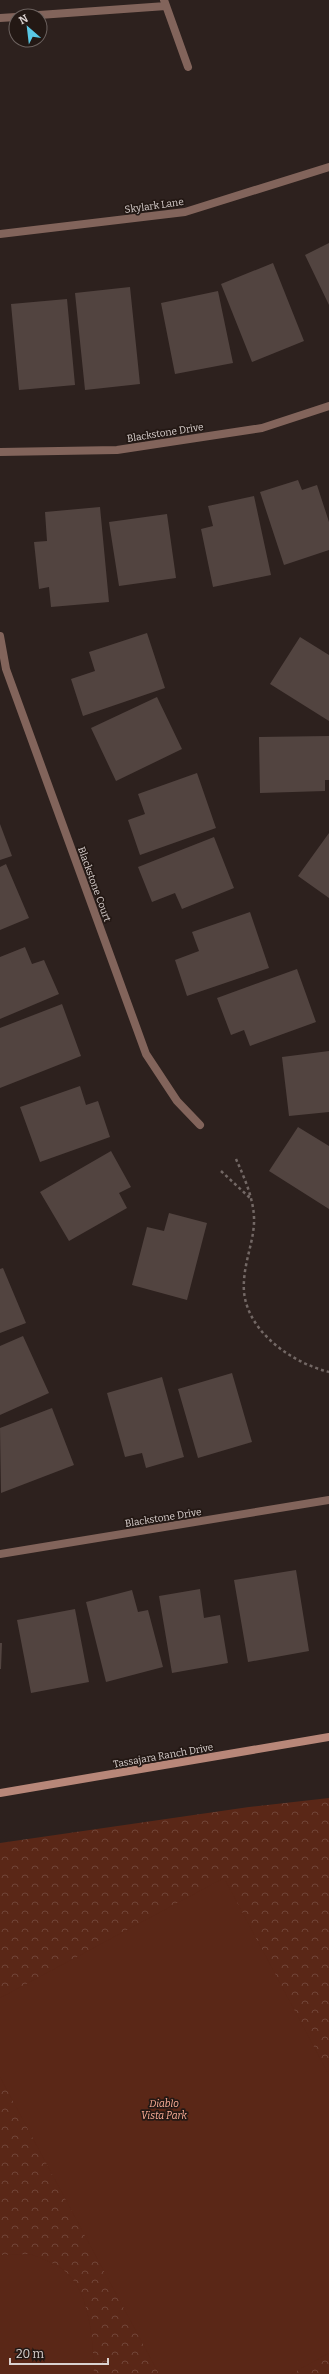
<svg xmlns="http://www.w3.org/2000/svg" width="329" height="2374" font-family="Bitter,serif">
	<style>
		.park { fill: url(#park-crowns) }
		.pitch { fill: #5a2717 }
		.building { fill: #524440 }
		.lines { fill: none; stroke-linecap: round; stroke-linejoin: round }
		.path { stroke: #736865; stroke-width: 2.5; stroke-dasharray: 3 3; stroke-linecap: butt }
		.street { stroke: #82645b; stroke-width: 8 }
		.secondary { stroke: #b88779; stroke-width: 8 }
		.labels { text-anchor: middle; stroke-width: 3.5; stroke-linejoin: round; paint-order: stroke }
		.street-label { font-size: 10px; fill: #dad1cf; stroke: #231814 }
		.park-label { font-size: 10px; font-style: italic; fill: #feaf98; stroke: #231814 }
	</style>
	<defs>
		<pattern id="park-crowns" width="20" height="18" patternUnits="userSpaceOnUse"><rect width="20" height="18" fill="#5a2717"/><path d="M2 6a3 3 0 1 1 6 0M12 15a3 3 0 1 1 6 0" fill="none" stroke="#714538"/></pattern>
	</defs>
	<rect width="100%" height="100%" fill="#2d211e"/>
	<path class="park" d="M329,1798V2374H0V1843L249,1807Z"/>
	<path class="pitch" d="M224,1878L329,2075V2353L291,2374H159L0,2077V1998Z
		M30,2254C43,2259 58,2264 68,2274C91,2297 93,2344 94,2374H0V2255Z"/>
	<path class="building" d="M329,243V305L305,255Z
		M273,263L304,341L252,362L221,284Z
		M130,287L140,384L85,390L75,293Z
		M218,291L233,363L175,374L161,303Z
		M67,299L75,385L19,390L11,304Z
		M298,480L302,490L317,485L329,522V550L284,565L260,492Z
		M254,496L271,575L213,587L201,529L213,526L208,506Z
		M100,507L109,602L51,607L49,587L39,589L34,542L47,541L45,512Z
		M167,514L176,578L119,586L109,522Z
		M147,633L165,688L83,716L71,679L95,671L89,652Z
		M300,637L329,655V721L270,684Z
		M157,697L182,749L116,781L91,728Z
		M329,736V780H325V791L260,793L259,737Z
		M197,773L216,828L140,855L128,820L145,814L138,794Z
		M0,824L12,856L0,860Z
		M329,833V898L298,876Z
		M214,837L234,888L182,909L175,893L152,902L138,867Z
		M6,864L29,918L0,930V867Z
		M250,912L269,968L187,996L175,960L199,951L192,932Z
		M25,947L32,964L44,960L59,994L0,1019V957Z
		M297,969L316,1022L250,1046L244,1030L231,1035L217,998Z
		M62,1004L81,1056L0,1088V1028Z
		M329,1051V1112L289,1116L282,1057Z
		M80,1086L86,1105L98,1101L110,1137L40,1162L20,1107Z
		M298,1127L329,1146V1209L269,1171Z
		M111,1151L131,1187L119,1193L127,1208L69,1241L40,1192Z
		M169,1213L207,1223L187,1300L132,1285L147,1227L164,1231Z
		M3,1268L26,1323L0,1333V1269Z
		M23,1336L49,1393L0,1415V1346Z
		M232,1373L252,1442L198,1458L178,1389Z
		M162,1377L184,1457L146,1468L142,1453L125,1457L107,1393Z
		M52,1408L74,1465L1,1493L0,1428Z
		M296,1570L309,1651L248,1662L234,1580Z
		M200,1589L204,1618L220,1615L228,1663L172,1673L159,1596Z
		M132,1590L138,1612L148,1610L163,1667L106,1682L86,1602Z
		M75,1609L89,1682L31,1693L17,1620Z
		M0,1643H2L1,1669H0Z"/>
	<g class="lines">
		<path class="path" d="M236,1159C244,1177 253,1197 254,1217C255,1238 245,1259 244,1281C240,1327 289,1362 329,1372
			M221,1171L250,1198"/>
		<path class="street" d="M164,0L188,67
			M25,16L166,6
			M0,18L16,17
			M0,234L185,212L329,167
			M0,452L117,450L262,428L329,406
			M0,636L6,669L146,1054L177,1101L200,1125
			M0,1554L329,1500"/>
		<path class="secondary" d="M0,1793L329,1737"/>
	</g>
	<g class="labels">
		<g class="street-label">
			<text transform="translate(154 205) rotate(-8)" y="4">Skylark Lane</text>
			<text transform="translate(165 432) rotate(-9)" y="4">Blackstone Drive</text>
			<text transform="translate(95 884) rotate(70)" y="4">Blackstone Court</text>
			<text transform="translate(163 1517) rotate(-9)" y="4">Blackstone Drive</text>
			<text transform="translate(163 1755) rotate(-10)" y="4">Tassajara Ranch Drive</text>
		</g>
		<g class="park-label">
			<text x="164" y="2107">Diablo<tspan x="164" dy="12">Vista Park</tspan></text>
		</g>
	</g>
	<g transform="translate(28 28) rotate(332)"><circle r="19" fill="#231814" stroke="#6c625f"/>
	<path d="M0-3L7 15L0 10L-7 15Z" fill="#59c8e5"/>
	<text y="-6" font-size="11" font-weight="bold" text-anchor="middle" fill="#dad1cf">N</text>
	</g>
	<path d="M10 2358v6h98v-6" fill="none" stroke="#dad1cf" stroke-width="2"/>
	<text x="16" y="2358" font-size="12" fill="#dad1cf" stroke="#231814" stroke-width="3" paint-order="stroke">20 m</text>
</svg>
